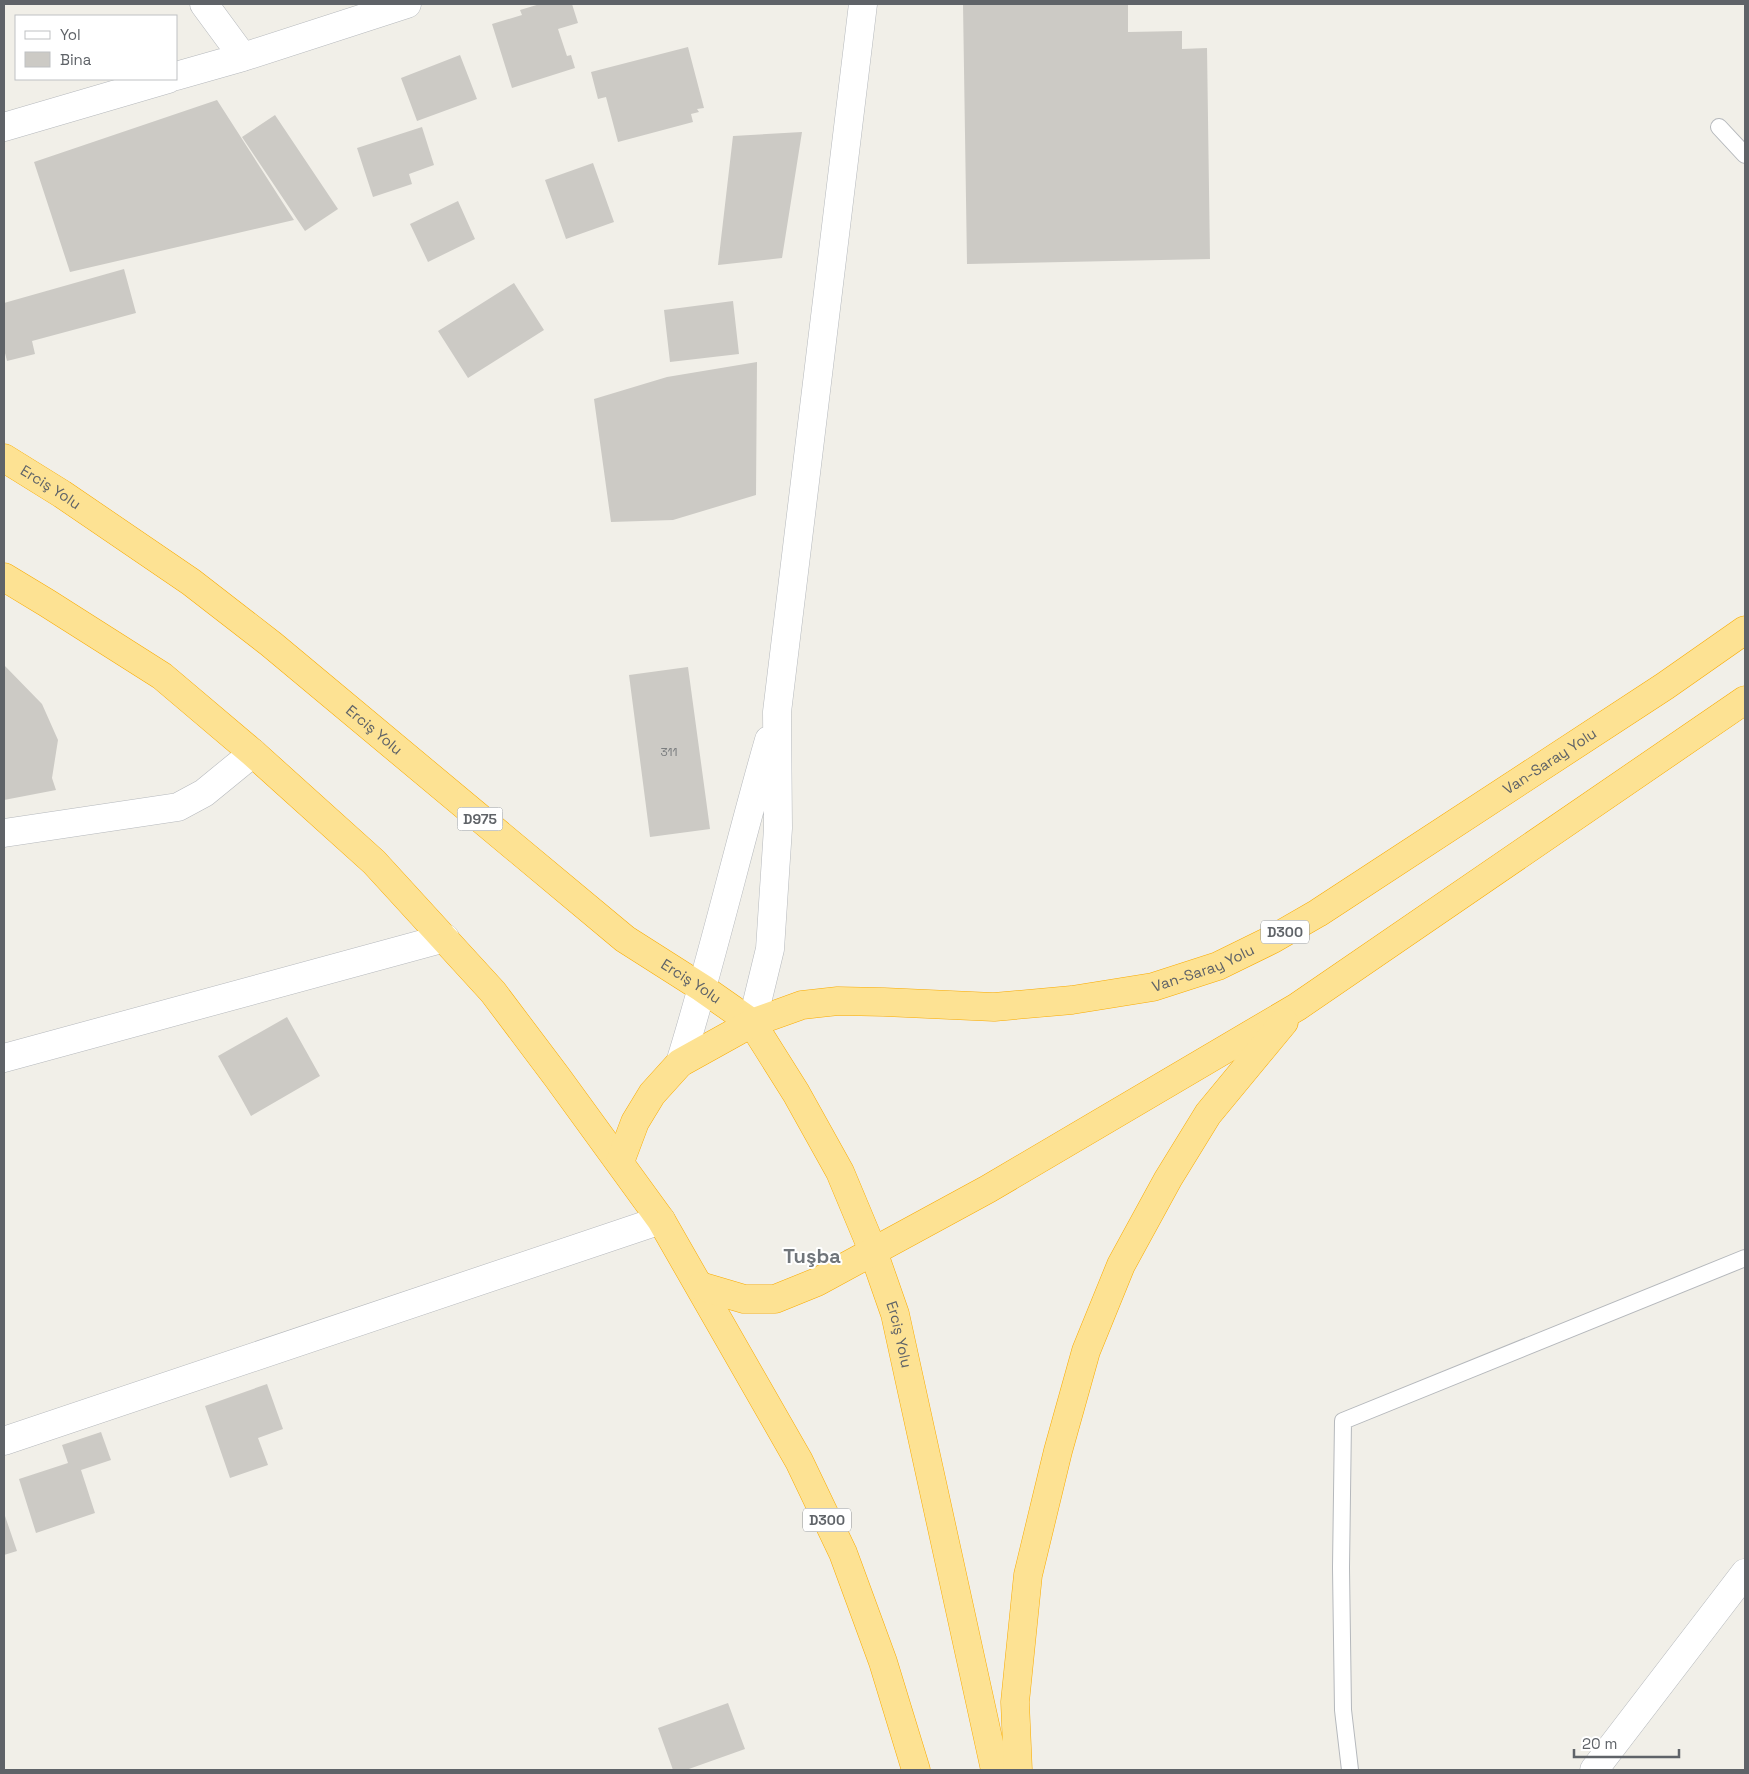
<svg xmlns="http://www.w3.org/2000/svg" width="1749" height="1774" font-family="'Space Grotesk',sans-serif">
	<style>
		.building { fill: #cccac5 }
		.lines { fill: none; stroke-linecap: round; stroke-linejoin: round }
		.lane-casing { stroke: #b5b8bc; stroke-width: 18 }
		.street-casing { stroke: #b5b8bc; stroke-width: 29 }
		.highway-casing { stroke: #f9ab00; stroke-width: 29 }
		.lane { stroke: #fff; stroke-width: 16 }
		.street { stroke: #fff; stroke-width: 28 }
		.highway { stroke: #fde293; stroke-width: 28 }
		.labels { text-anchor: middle; stroke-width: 4; stroke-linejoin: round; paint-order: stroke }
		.number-label { font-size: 12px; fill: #7a7d7f }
		.shield { fill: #fff; stroke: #8f9295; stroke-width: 1 }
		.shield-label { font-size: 14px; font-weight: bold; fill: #5f6368 }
		.street-label { font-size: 15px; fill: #5f6368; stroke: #fff }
		.district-label { font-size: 20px; font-weight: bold; fill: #70757a; stroke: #fff }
	</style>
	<rect width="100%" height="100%" fill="#f1efe8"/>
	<path class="building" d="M540,4H572L578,23L558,29L567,56L571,55L575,68L512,88L492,24L522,15L520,10Z
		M963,4H1128V32L1182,31V49L1207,48L1210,259L967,264Z
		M688,47L704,108L697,109L699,112L691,114L693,122L618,142L606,97L598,99L591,72Z
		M460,55L477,99L417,121L401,78Z
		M217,100L294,220L70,272L34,162Z
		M275,115L338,209L305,231L242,137Z
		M422,127L434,165L409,174L412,184L373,197L357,148Z
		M802,132L782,258L718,265L733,136Z
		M593,163L614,222L566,239L545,180Z
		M458,201L475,239L428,262L410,224Z
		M124,269L136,313L32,341L35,354L7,361L4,349V303Z
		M514,283L544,330L468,378L438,331Z
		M733,301L739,354L670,362L664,310Z
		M757,362L756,495L673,520L611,522L594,399L667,377Z
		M4,665L42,704L58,740L52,778L56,790L4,800Z
		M688,667L710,829L650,837L629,675Z
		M287,1017L320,1076L251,1116L218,1056Z
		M267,1384L283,1429L258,1438L268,1465L230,1478L205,1406Z
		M101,1432L111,1460L81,1470L95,1513L36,1533L19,1479L68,1463L62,1445Z
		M4,1513L17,1551L4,1555Z
		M728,1703L745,1749L686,1770H673L658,1728Z"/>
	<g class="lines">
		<defs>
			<path id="lane" d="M1719,127L1745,155
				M1350,1770L1343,1710L1341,1568L1343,1421L1745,1258"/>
			<path id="street" d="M204,4L243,57
				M176,76L243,57L407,4
				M4,127L168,79
				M4,833L178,807L204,793L253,753
				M752,1023L770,949L778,828L777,712L863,4
				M4,1058L445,938
				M680,1063C713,957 738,847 769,740
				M4,1441L661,1220
				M1594,1770L1745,1573"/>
			<g id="highway">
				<path id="s1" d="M4,458L62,494L191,582L271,644L625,939L702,988L752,1023L796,1093L840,1172L873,1251L895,1314L995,1770"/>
				<path d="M4,577L47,603L162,676L253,753L374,862L493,992L557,1077L661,1220L799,1461L843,1553L883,1662L916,1770"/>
				<path id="s2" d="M620,1162L635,1122L652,1094L680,1063L752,1023L802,1005L838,1001L884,1002L994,1007L1072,1000L1153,987L1218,966L1273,939L1318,913L1665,686L1745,630"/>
				<path d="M700,1286L744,1299H775L817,1282L988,1189L1297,1007L1745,700"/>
				<path d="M1018,1770L1015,1702L1028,1575L1058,1451L1086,1351L1121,1265L1168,1179L1208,1114L1284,1022"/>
			</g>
		</defs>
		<use href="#lane" class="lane-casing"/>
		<use href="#street" class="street-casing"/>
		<use href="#highway" class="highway-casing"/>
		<use href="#lane" class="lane"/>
		<use href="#street" class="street"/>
		<use href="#highway" class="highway"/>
	</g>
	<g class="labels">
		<g class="number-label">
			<text x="669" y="756">311</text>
		</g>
		<g class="shield">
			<rect x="457.5" y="807.5" width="45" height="23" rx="4"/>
			<rect x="1261" y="920.5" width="48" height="23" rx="4"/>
			<rect x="803" y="1508.5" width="48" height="23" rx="4"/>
		</g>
		<g class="shield-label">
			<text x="480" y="824">D975</text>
			<text x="1285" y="937">D300</text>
			<text x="827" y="1525">D300</text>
		</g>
		<g class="street-label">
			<text dy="5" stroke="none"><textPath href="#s1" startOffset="55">Erciş Yolu</textPath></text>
			<text dy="5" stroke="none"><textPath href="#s1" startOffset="460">Erciş Yolu</textPath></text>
			<text dy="5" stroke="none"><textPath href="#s2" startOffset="1064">Van-Saray Yolu</textPath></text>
			<text dy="5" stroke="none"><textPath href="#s2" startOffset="659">Van-Saray Yolu</textPath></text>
			<text dy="5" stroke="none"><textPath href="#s1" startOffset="865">Erciş Yolu</textPath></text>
			<text dy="5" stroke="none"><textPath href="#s1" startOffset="1285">Erciş Yolu</textPath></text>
		</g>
		<g class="district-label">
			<text x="812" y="1263">Tuşba</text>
		</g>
	</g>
	<rect width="1749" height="1774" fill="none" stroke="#5f6368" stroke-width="10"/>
	<rect x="15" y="15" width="162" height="65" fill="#ffffff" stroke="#bfc1c3"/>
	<rect x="25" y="31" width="25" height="8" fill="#ffffff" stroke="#bfc1c3"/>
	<text x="60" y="40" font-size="15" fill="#5f6368">Yol</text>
	<rect x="25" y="52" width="25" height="15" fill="#cccac5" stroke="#bfc1c3"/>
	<text x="60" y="65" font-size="15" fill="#5f6368">Bina</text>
	<path d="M1574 1749v8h105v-8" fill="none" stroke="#5f6368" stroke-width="2.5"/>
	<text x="1582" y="1749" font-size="15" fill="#5f6368" stroke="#ffffff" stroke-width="4" paint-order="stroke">20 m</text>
</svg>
